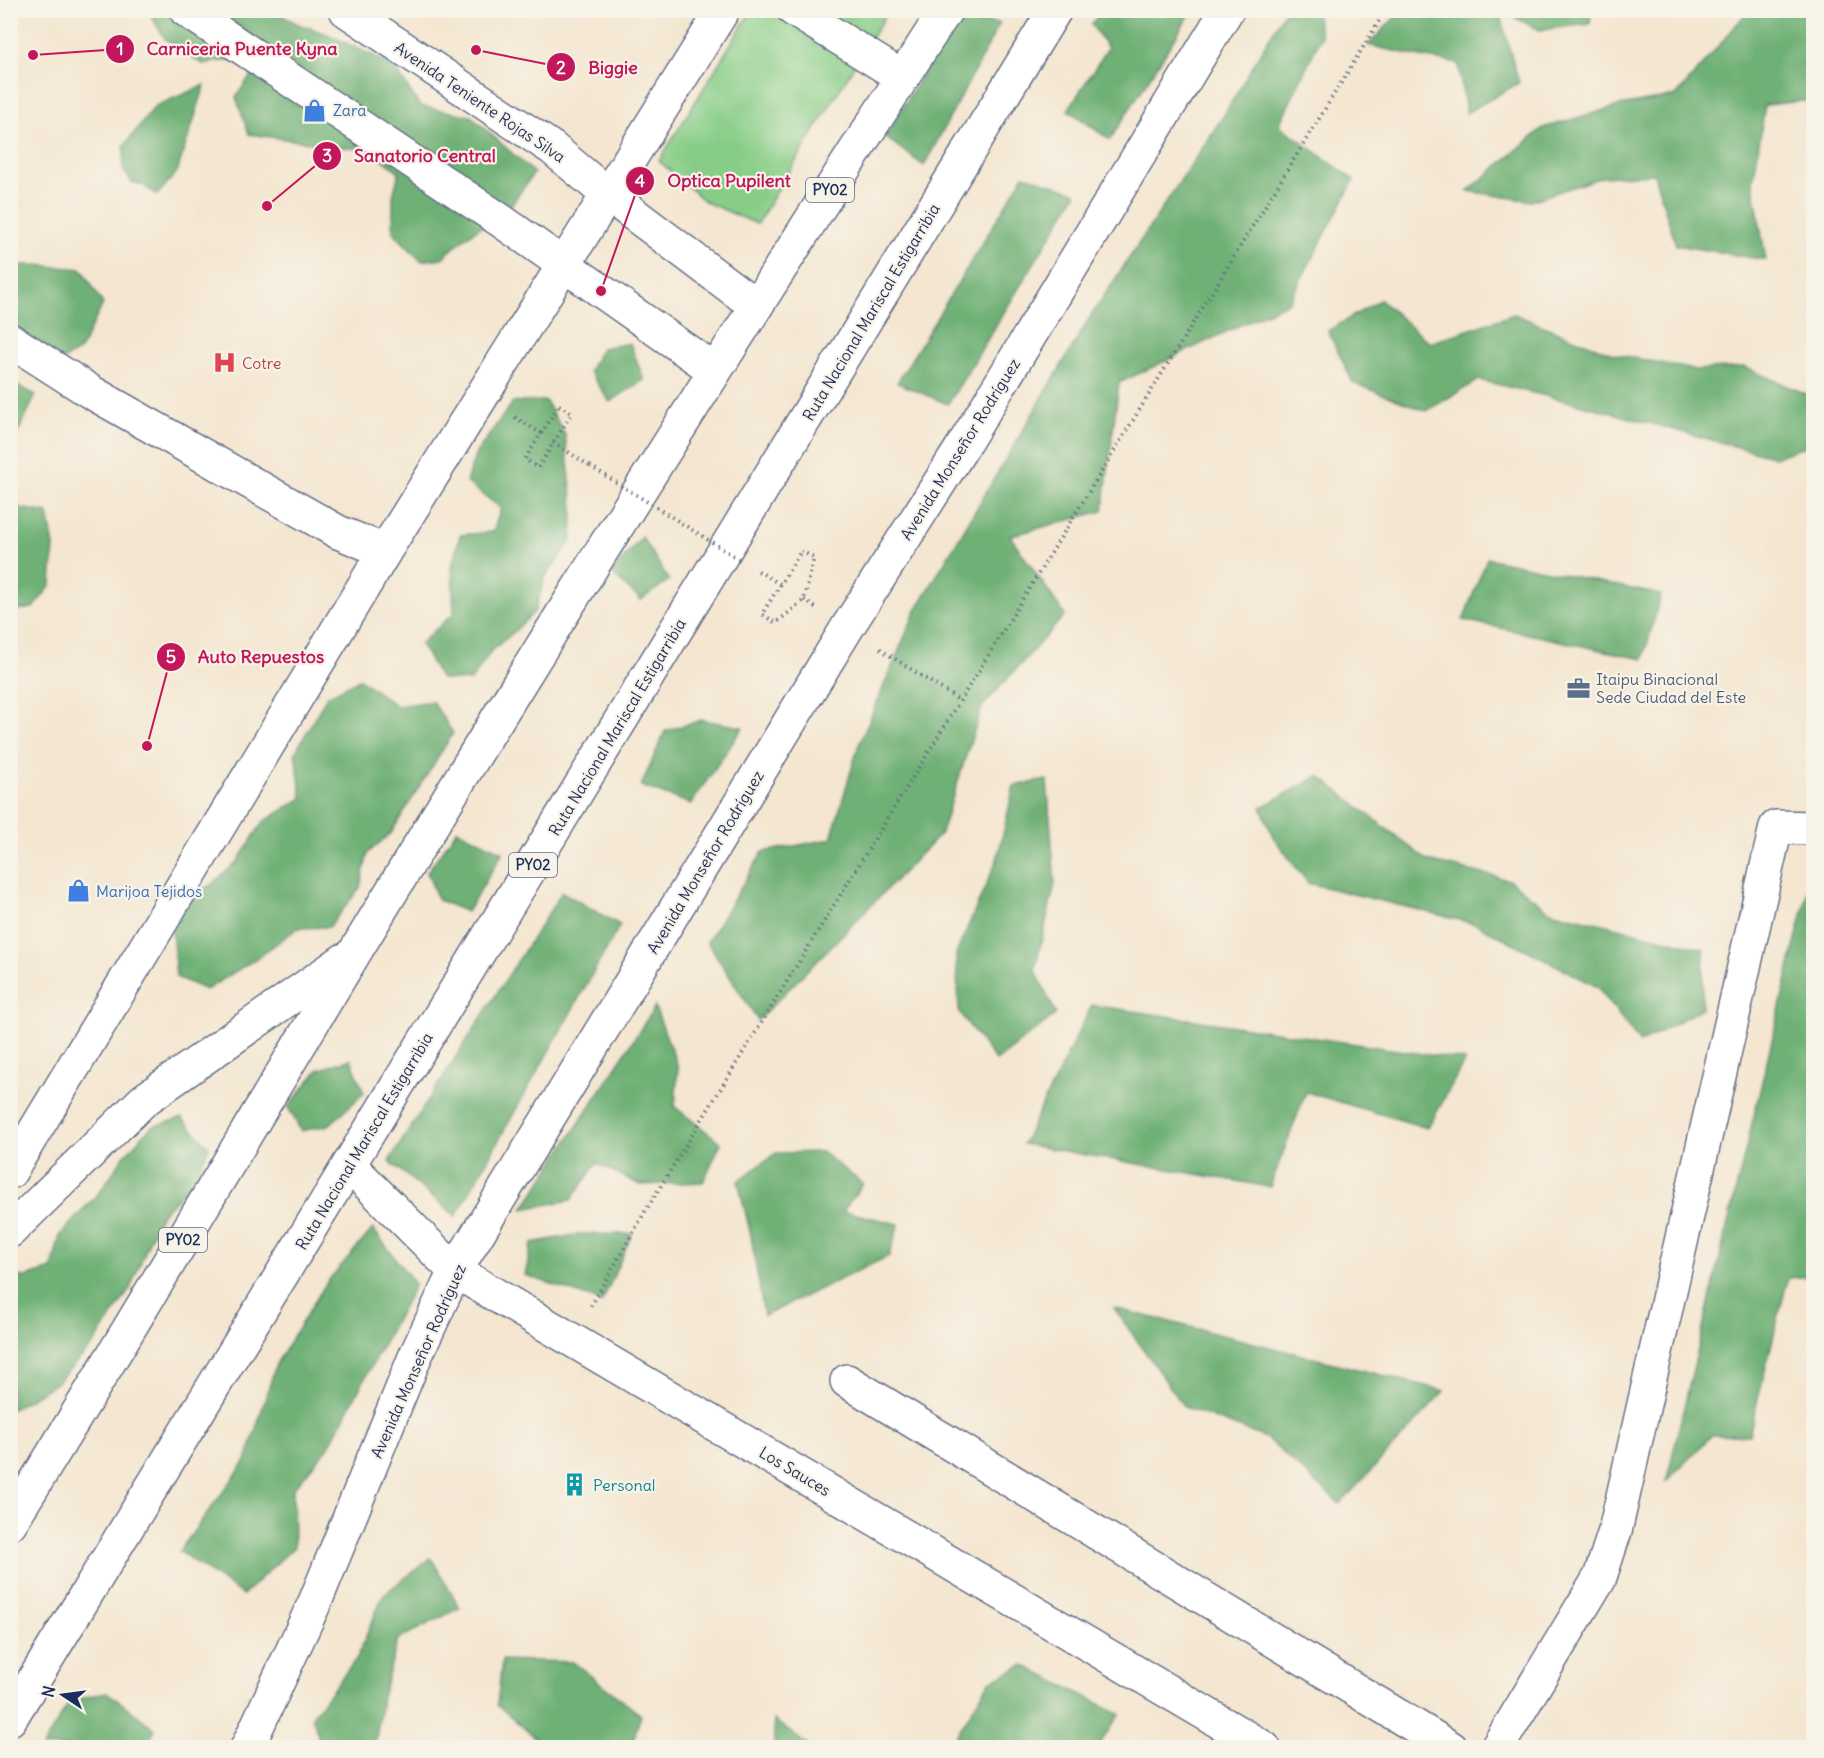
<svg xmlns="http://www.w3.org/2000/svg" width="1824" height="1758" font-family="Delius,sans-serif">
	<style>
		.green { fill: #88cd87; stroke: #527e72; stroke-width: 1.5 }
		.forest { fill: #6eb074; stroke: #447069; stroke-width: 1.5 }
		.lines { fill: none; stroke-linecap: round; stroke-linejoin: round }
		.minor-casing { stroke: #676f86; stroke-width: 36 }
		.highway-casing { stroke: #676f86; stroke-width: 36 }
		.path { stroke: #676f86; stroke-width: 4; stroke-dasharray: 1.5 4.5; stroke-linecap: butt }
		.minor { stroke: #fff; stroke-width: 33 }
		.highway { stroke: #fff; stroke-width: 33 }
		.path-bridge { stroke: #676f86; stroke-width: 4; stroke-dasharray: 1.5 4.5; stroke-linecap: butt }
		.labels { text-anchor: middle; stroke-width: 4.5; stroke-linejoin: round; paint-order: stroke }
		.shield { fill: #f7f3e8; stroke: #5d6a87; stroke-width: 1.5 }
		.shield-label { font-size: 15px; font-weight: bold; fill: #1b2f5e }
		.street-label { font-size: 16px; fill: #1b2f5e; stroke: #f7f3e8 }
		.shop-label { font-size: 16px; fill: #366cbe; stroke: #f7f3e8; text-anchor: start }
		.health-label { font-size: 16px; fill: #be3a42; stroke: #f7f3e8; text-anchor: start }
		.service-label { font-size: 16px; fill: #4e5e75; stroke: #f7f3e8; text-anchor: start }
		.culture-label { font-size: 16px; fill: #0d838f; stroke: #f7f3e8; text-anchor: start }
		.leader { fill: none; stroke: #c2185b; stroke-width: 2 }
		.callout-dot { fill: #c2185b; stroke: #f7f3e8; stroke-width: 2 }
		.mark-label { font-size: 18px; text-anchor: middle; font-weight: bold; fill: #fff }
		.callout-label { font-size: 18px; text-anchor: middle; font-weight: bold; fill: #c2185b; stroke: #f7f3e8; stroke-width: 4.5; stroke-linejoin: round; paint-order: stroke }
	</style>
	<rect width="100%" height="100%" fill="#f7f3e8"/>
	<filter id="ink" filterUnits="userSpaceOnUse"><feTurbulence type="fractalNoise" baseFrequency=".0167" numOctaves="2"/><feDisplacementMap in="SourceGraphic" scale="12" xChannelSelector="R" yChannelSelector="G"/><feConvolveMatrix kernelMatrix="1 2 1 2 8 2 1 2 1" color-interpolation-filters="sRGB"/></filter>
	<filter id="wash" filterUnits="userSpaceOnUse"><feTurbulence type="fractalNoise" baseFrequency=".008" numOctaves="4" result="noise"/><feDisplacementMap in="SourceGraphic" scale="24" xChannelSelector="R" yChannelSelector="G"/><feGaussianBlur stdDeviation="1.35" result="paint"/><feColorMatrix in="noise" values="0 0 0 0 0 0 0 0 0 0 0 0 0 0 0 0 0 1.4 0 .05"/><feComposite in="paint" operator="in"/></filter>
	<g filter="url(#wash)">
		<rect width="100%" height="100%" fill="#f4e6d0"/>
		<path class="green" d="M751,11H888L757,224L706,202L659,161Z"/>
		<path class="forest" d="M148,11H273L298,24L327,34L393,65L420,106L471,116L534,173L512,204L465,238L442,258L421,261L393,232V196L399,172L372,151L249,134L236,97L253,72L233,60L202,64L166,40Z
			M1102,11H1192L1110,140L1068,110L1108,48L1091,24Z
			M1285,11H1316L1321,37L1279,125L1354,180L1289,302L1119,383L1103,511L1010,536L1065,615L982,707L941,833L858,919L758,1020L707,942L763,852L831,839L858,747L915,612L1092,314L1224,115Z
			M1401,11H1499L1519,83L1466,113L1458,63L1425,58L1368,45Z
			M1501,11H1591L1590,24L1540,30Z
			M1748,11H1813V15H1809L1813,100L1765,105L1753,183L1766,260L1676,245L1654,174L1602,177L1531,201L1468,191L1543,128L1619,106L1676,96Z
			M955,19L1000,23L924,166L885,137Z
			M205,85L177,172L157,195L143,185L132,182L123,170L124,146L155,106Z
			M1024,175L1077,193L948,404L897,383Z
			M10,265H36L82,269L103,304L80,350L51,367L11,368Z
			M1380,300L1430,343L1514,314L1610,353L1695,370L1744,367L1813,397V444L1775,457L1571,402L1479,380L1426,411L1353,383L1328,331Z
			M630,343L644,380L610,402L589,371L602,348Z
			M11,382L36,395L11,447Z
			M546,401L565,435L573,507L572,540L545,577L535,611L514,632L491,651L471,681L441,679L420,644L454,613L452,567L460,535L493,532L501,508L466,482L476,453L513,402Z
			M15,507L48,513L54,546L51,585L33,608L11,611L10,509Z
			M642,537L669,580L641,600L611,573Z
			M1487,558L1661,595L1643,659L1463,620Z
			M360,679L397,706L432,701L453,733L391,833L368,853L360,888L329,927L298,928L254,960L206,990L176,977L170,907L211,885L237,862L263,822L302,798L295,753L327,696Z
			M702,720L743,727L691,804L641,786L665,731Z
			M1319,776L1428,861L1509,880L1550,911L1704,949L1702,1008L1640,1043L1598,987L1476,924L1308,883L1273,837L1261,807Z
			M1047,780L1055,884L1035,969L1056,1014L996,1061L959,1012L956,954L997,860L1014,786Z
			M457,830L503,852L467,912L438,900L427,872Z
			M1813,869V1276L1788,1278L1749,1435H1712L1666,1482Z
			M562,892L620,925L456,1216L389,1161Z
			M1092,1005L1465,1060L1428,1128L1306,1092L1270,1187L1023,1144Z
			M655,1007L678,1067L675,1107L721,1143L703,1182L640,1185L597,1163L571,1200L523,1209Z
			M351,1059L364,1093L329,1125L301,1131L288,1107L318,1070Z
			M182,1118L209,1147L195,1179L159,1217L130,1289L93,1345L55,1384L11,1410V1275L25,1277L52,1269L60,1235L102,1189L124,1156L151,1127Z
			M822,1152L863,1184L843,1211L899,1224L889,1256L764,1316L751,1236L738,1181L776,1153Z
			M373,1229L415,1284L328,1448L293,1489L294,1547L243,1595L179,1551L246,1461L276,1364L327,1282Z
			M580,1234H632L602,1302L525,1275L532,1243Z
			M1114,1308L1445,1391L1340,1504L1266,1438L1184,1407Z
			M431,1558L460,1608L398,1639L382,1698L375,1747H321L312,1716L357,1658L383,1595Z
			M502,1660L573,1662L641,1715L631,1747H546L497,1705Z
			M1023,1665L1120,1714L1098,1747H949L990,1681Z
			M107,1692L155,1729L145,1747H42L70,1701Z
			M774,1720L810,1747H774Z"/>
	</g>
	<g filter="url(#ink)">
		<g class="lines">
			<defs>
				<path id="minor" d="M186,10L503,222L714,370
					M346,10L552,148L607,194L756,306
					M10,340L91,392L338,532L385,551
					M349,1165L455,1271L1264,1748
					M10,1172L385,551L723,10
					M847,1381L1451,1748
					M247,1748L315,1602L415,1357L455,1271L847,628L961,449L1227,10
					M1497,1748L1600,1577L1615,1531L1776,827L1814,828"/>
				<path id="highway" d="M794,10L902,77
					M10,1231L144,1100L344,960
					M10,1523C127,1336 238,1146 352,957C544,638 744,323 946,10
					M10,1719L1055,10"/>
			</defs>
			<use href="#minor" class="minor-casing"/>
			<use href="#highway" class="highway-casing"/>
			<path class="path" d="M559,405L572,413L538,468L525,459Z
				M515,417L542,434
				M553,442L590,466
				M801,551L814,558L804,600L776,623L762,614Z
				M758,571L780,584
				M804,600L816,608
				M880,649L960,701
				M591,1306L646,1210L1386,10"/>
			<use href="#minor" class="minor"/>
			<use href="#highway" class="highway"/>
			<path class="path-bridge" d="M590,466L742,561"/>
		</g>
	</g>
	<defs>
		<symbol id="shop-bare" viewBox="-9 -9 18 18"><path d="M-5-2.5h2.3a2.7 3.5 0 0 1 5.4 0H5L5.5 6h-11ZM-1.5-2.5h3a1.5 2.3 0 0 0-3 0Z" fill="#3f7fe0" stroke="#f7f3e8" stroke-width="2.5" paint-order="stroke"/></symbol>
		<symbol id="hospital-bare" viewBox="-9 -9 18 18"><path d="M-5-5h3v3.5h4V-5h3V5h-3V1.5h-4V5h-3Z" fill="#e0444e" stroke="#f7f3e8" stroke-width="2.5" paint-order="stroke"/></symbol>
		<symbol id="office-bare" viewBox="-9 -9 18 18"><path d="M-6-3h4V-5.5h4V-3h4V5H-6ZM-1-4.5V-3h2v-1.5ZM-6 0V1H6V0Z" fill="#5c6f8a" stroke="#f7f3e8" stroke-width="2.5" paint-order="stroke"/></symbol>
		<symbol id="building-bare" viewBox="-9 -9 18 18"><path d="M-4-6H4V6H1V3H-1V6H-4ZM-2.5-4.3h1.7v1.8h-1.7ZM.8-4.3h1.7v1.8H.8ZM-2.5-1h1.7V.8h-1.7ZM.8-1h1.7V.8H.8Z" fill="#0f9aa8" stroke="#f7f3e8" stroke-width="2.5" paint-order="stroke"/></symbol>
	</defs>
	<g fill-rule="evenodd">
		<use href="#shop-bare" x="298" y="94" width="33" height="33"/>
		<use href="#hospital-bare" x="208" y="346" width="33" height="33"/>
		<use href="#office-bare" x="1562" y="672" width="33" height="33"/>
		<use href="#shop-bare" x="62" y="874" width="33" height="33"/>
		<use href="#building-bare" x="558" y="1468" width="33" height="33"/>
	</g>
	<g class="labels">
		<g class="shield">
			<rect x="806" y="178" width="48" height="24" rx="4.5"/>
			<rect x="509" y="853" width="48" height="24" rx="4.5"/>
			<rect x="159" y="1228" width="48" height="24" rx="4.5"/>
		</g>
		<g class="shield-label">
			<text x="830" y="195">PY02</text>
			<text x="533" y="870">PY02</text>
			<text x="183" y="1245">PY02</text>
		</g>
		<g class="street-label">
			<text transform="translate(480 102) rotate(34)" y="6">Avenida Teniente Rojas Silva</text>
			<text transform="translate(871 312) rotate(-59)" y="6">Ruta Nacional Mariscal Estigarribia</text>
			<text transform="translate(960 449) rotate(-58)" y="6">Avenida Monseñor Rodríguez</text>
			<text transform="translate(617 727) rotate(-59)" y="6">Ruta Nacional Mariscal Estigarribia</text>
			<text transform="translate(705 862) rotate(-59)" y="6">Avenida Monseñor Rodríguez</text>
			<text transform="translate(364 1141) rotate(-59)" y="6">Ruta Nacional Mariscal Estigarribia</text>
			<text transform="translate(418 1361) rotate(-66)" y="6">Avenida Monseñor Rodríguez</text>
			<text transform="translate(795 1471) rotate(31)" y="6">Los Sauces</text>
		</g>
		<g class="shop-label">
			<text x="333" y="116">Zara</text>
			<text x="96" y="897">Marijoa Tejidos</text>
		</g>
		<g class="health-label">
			<text x="242" y="369">Cotre</text>
		</g>
		<g class="service-label">
			<text x="1596" y="685">Itaipu Binacional<tspan x="1596" dy="18">Sede Ciudad del Este</tspan></text>
		</g>
		<g class="culture-label">
			<text x="593" y="1491">Personal</text>
		</g>
	</g>
	<path class="leader" d="M33 55L120 49M476 50L561 67M267 206L327 156M601 291L640 181M147 746L171 657"/>
	<g class="callout-dot">
		<circle cx="33" cy="55" r="6"/>
		<circle cx="476" cy="50" r="6"/>
		<circle cx="267" cy="206" r="6"/>
		<circle cx="601" cy="291" r="6"/>
		<circle cx="147" cy="746" r="6"/>
		<circle cx="120" cy="49" r="15"/>
		<circle cx="561" cy="67" r="15"/>
		<circle cx="327" cy="156" r="15"/>
		<circle cx="640" cy="181" r="15"/>
		<circle cx="171" cy="657" r="15"/>
	</g>
	<g class="mark-label">
		<text x="120" y="55">1</text>
		<text x="561" y="74">2</text>
		<text x="327" y="162">3</text>
		<text x="640" y="187">4</text>
		<text x="171" y="663">5</text>
	</g>
	<g class="callout-label">
		<text x="242" y="55">Carniceria Puente Kyna</text>
		<text x="613" y="74">Biggie</text>
		<text x="425" y="162">Sanatorio Central</text>
		<text x="729" y="187">Optica Pupilent</text>
		<text x="261" y="663">Auto Repuestos</text>
	</g>
	<rect width="1824" height="1758" fill="none" stroke="#f7f3e8" stroke-width="36"/>
	<g transform="translate(63 1695) rotate(283)" stroke="#f7f3e8" stroke-width="4.5" paint-order="stroke">
	<path d="M0-4.5L10 22L0 15L-10 22Z" fill="#1b2f5e"/>
	<text y="-9" font-size="16" font-weight="bold" text-anchor="middle" fill="#1b2f5e">N</text>
	</g>
</svg>
